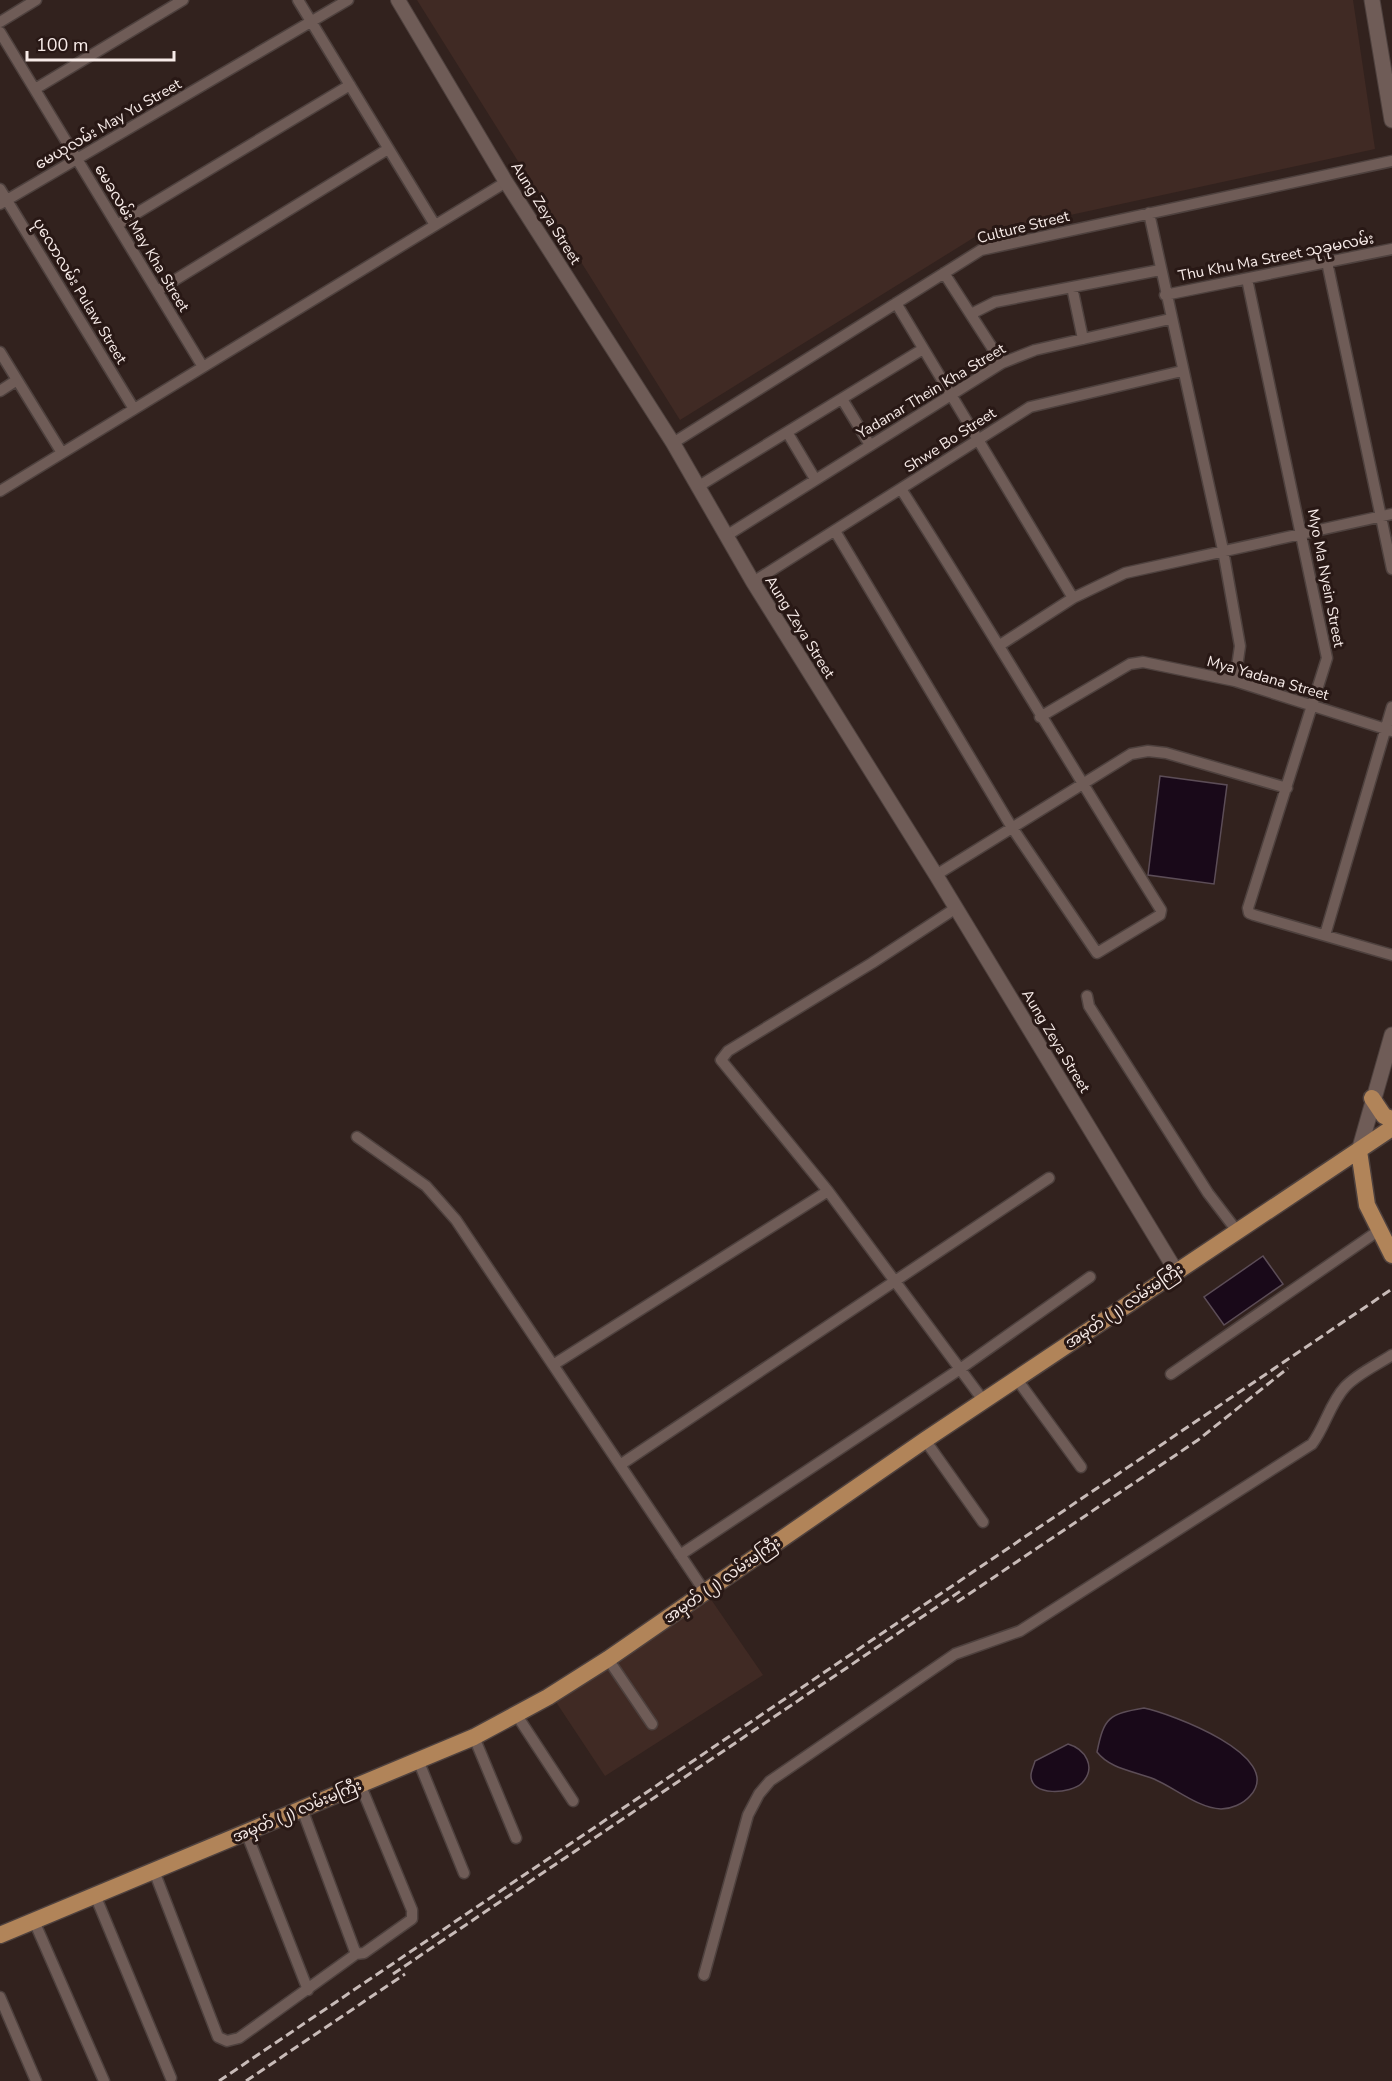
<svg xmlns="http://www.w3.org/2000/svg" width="1392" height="2081" font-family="'Nunito Sans','Noto Sans Myanmar',sans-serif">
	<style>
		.built { fill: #402a24 }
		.water { fill: #190919; stroke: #5c4d57; stroke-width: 1.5 }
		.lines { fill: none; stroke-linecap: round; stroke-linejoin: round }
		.minor-casing { stroke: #4e413e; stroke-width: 13 }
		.tertiary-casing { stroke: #4e413e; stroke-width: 16 }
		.secondary-casing { stroke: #4e413e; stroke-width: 17 }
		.primary-casing { stroke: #4e413e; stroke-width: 19 }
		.minor { stroke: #6f5c57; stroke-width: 10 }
		.tertiary { stroke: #6f5c57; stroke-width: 14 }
		.secondary { stroke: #6f5c57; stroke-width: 15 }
		.primary { stroke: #b18459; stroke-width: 16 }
		.rail { stroke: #c8bbb8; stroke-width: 3; stroke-dasharray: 9 4.5; stroke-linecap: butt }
		.labels { text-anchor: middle; stroke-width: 6; stroke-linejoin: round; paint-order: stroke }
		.street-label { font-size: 15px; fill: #f7ebe8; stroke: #281815 }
	</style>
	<rect width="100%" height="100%" fill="#32221e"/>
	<path class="built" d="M417,0H1353L1375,149L978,235L680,420Z
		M710,1598L763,1675L605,1776L556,1702Z"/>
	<path class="water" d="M1160,776L1227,785L1214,884L1148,875Z
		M1263,1256L1283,1284L1224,1325L1204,1297Z
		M1144,1708C1169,1713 1287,1756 1250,1796C1243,1804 1231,1809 1221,1809C1198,1808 1175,1788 1154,1779C1134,1771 1110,1769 1097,1752C1104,1717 1109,1714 1144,1708Z
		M1068,1744C1085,1749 1097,1767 1082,1783C1071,1794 1030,1797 1031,1775C1031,1771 1034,1765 1035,1761Z"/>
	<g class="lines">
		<defs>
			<path id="minor" d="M298,0L435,225
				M0,22L36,0
				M0,32L203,367
				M35,89L183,0
				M0,189L134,409
				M0,204L348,0
				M1149,213L1223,550L1240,646L1235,681
				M117,225L350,85
				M1327,262L1392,569
				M944,273L1002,363
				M1247,279L1327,658L1248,908L1249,913L1254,915L1392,955
				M1072,287L1083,339
				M157,291L388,149
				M1165,295L1392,249
				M896,303L1073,598
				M971,314L995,302L1160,270
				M0,352L62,453
				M0,391L17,380
				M842,399L870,445
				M787,432L815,479
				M673,443L981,250L1392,161
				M699,486L923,349
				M0,491L506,182
				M835,531L1011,826L1097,953L1160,915L1161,910C1073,770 990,628 901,489
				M726,536L1002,363L1035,350L1170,319
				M753,582L1030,407L1182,371
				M1000,645L1073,598L1125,573L1392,514
				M1040,717L1130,664L1143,662L1235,681L1392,731
				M936,875L1131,754L1148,751L1166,753L1287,788
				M956,908L872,963L728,1051L721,1060L828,1191L983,1400
				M1325,935L1392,707
				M1087,996L1089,1006L1208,1193L1237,1231
				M357,1137L426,1186L456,1220L705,1592
				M553,1365L828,1191
				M1171,1374L1378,1231
				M1016,1378L1081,1467
				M925,1440L983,1522
				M620,1465L1049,1178
				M680,1555L960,1369L1090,1277
				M608,1659L652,1724
				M516,1714L573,1801
				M474,1737L516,1838
				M418,1760L464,1873
				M302,1809L356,1954
				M246,1832L308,1990
				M154,1871L218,2037L227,2041L239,2038L356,1954L364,1953L412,1919V1910L360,1784
				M95,1895L171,2078
				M34,1921L104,2081
				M704,1975L748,1815L759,1794L770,1781L955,1654L1020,1631L1312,1444C1325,1427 1330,1403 1345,1387C1357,1374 1377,1365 1392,1355
				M0,1997L36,2081"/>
			<path id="tertiary" d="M398,0L506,182L673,443L753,582L936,875L1176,1271"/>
			<path id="secondary" d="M1372,0L1392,120
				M1359,1151L1392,1035"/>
			<path id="primary" d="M1372,1098L1384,1116L1392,1119
				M1359,1151L1367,1205L1392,1255
				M0,1935L474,1737L548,1697L608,1659L925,1440L1392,1128"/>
		</defs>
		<use href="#minor" class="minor-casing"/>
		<use href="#tertiary" class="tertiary-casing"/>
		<use href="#secondary" class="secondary-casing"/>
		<use href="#primary" class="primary-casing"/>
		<use href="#minor" class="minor"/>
		<use href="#tertiary" class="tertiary"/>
		<use href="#secondary" class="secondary"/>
		<use href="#primary" class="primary"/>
		<path class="rail" d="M957,1602L1198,1440L1288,1368
			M393,1974L962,1590
			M219,2081L1392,1289
			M246,2081L405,1974"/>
	</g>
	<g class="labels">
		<g class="street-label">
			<text transform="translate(108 124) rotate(-30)" y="5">မေယုလမ်း May Yu Street</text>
			<text transform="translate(546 213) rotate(58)" y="5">Aung Zeya Street</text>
			<text transform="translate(1023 227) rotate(-14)" y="5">Culture Street</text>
			<text transform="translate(142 238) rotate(59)" y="5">မေခလမ်း May Kha Street</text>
			<text transform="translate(1276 257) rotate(-11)" y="5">Thu Khu Ma Street သုခုမလမ်း</text>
			<text transform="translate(80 291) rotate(59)" y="5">ပုလောလမ်း Pulaw Street</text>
			<text transform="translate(931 391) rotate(-31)" y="5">Yadanar Thein Kha Street</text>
			<text transform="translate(950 440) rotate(-33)" y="5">Shwe Bo Street</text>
			<text transform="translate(1326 578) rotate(79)" y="5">Myo Ma Nyein Street</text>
			<text transform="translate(800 627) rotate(58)" y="5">Aung Zeya Street</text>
			<text transform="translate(1268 678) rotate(16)" y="5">Mya Yadana Street</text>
			<text transform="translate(1056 1041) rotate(59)" y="5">Aung Zeya Street</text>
			<text transform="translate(1124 1306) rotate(-34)" y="5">အမှတ် (၂) လမ်းမကြီး</text>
			<text transform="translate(722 1580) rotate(-35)" y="5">အမှတ် (၂) လမ်းမကြီး</text>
			<text transform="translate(297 1811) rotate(-23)" y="5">အမှတ် (၂) လမ်းမကြီး</text>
		</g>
	</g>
	<path d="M27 51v9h147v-9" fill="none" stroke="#f7ebe8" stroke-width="3"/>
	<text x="36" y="51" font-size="18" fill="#f7ebe8" stroke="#281815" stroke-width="4.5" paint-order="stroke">100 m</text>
</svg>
